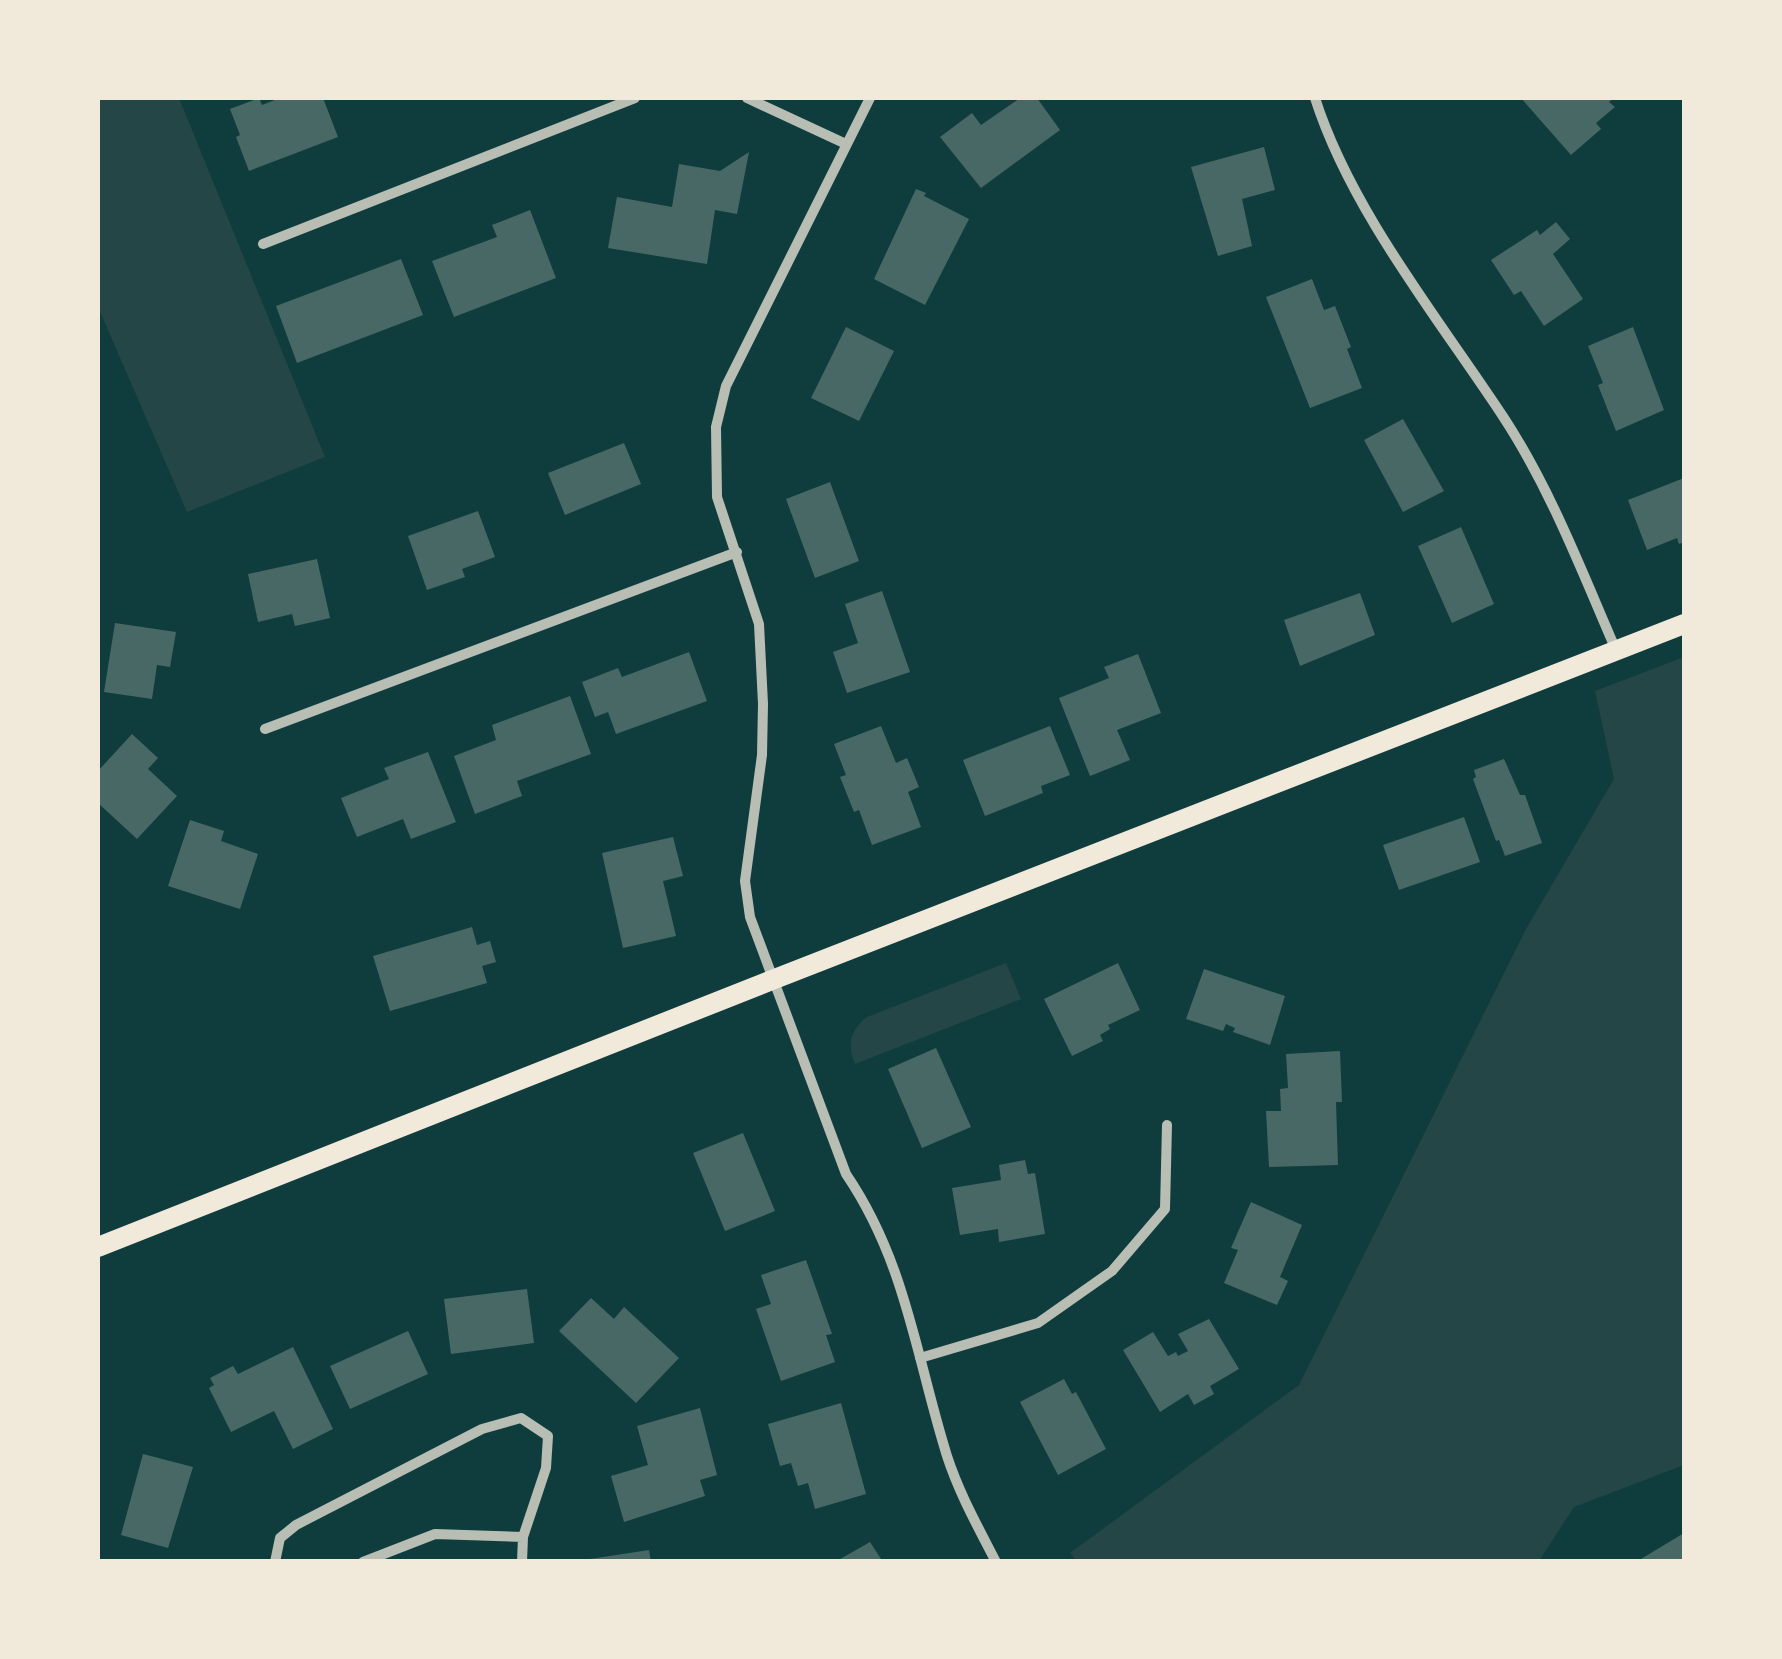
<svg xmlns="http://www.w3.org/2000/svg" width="1782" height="1659" font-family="Manrope,sans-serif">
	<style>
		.green { fill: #244646 }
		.building { fill: #486865 }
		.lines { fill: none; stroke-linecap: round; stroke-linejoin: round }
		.minor { stroke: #b8beb3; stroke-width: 10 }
		.secondary { stroke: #f1e9da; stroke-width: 20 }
	</style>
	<rect width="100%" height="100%" fill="#0f3d3e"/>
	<path class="green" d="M98,98H179L325,457L187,512L98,307Z
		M1684,657V1465L1574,1507L1539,1561H1077L1070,1553L1299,1385L1526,929L1614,779L1595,691Z
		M1006,963L1021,999L855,1064C847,1045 850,1030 867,1017Z"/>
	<path class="building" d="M259,98L262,105L280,98H323L338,137L249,171L236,137L240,135L230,109Z
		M1020,98H1037L1060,130L981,188L940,137L972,113L981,125Z
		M1521,98H1614L1609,102L1615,107L1596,123L1601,129L1571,155Z
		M1264,147L1275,190L1242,199L1252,246L1218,256L1191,167Z
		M749,152L737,214L715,210L707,264L608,248L617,197L672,207L679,164L720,171Z
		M916,189L926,193L924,196L969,219L925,305L874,279Z
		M530,210L556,278L454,317L432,261L497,237L492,225Z
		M1556,222L1570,239L1553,254L1583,299L1544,326L1521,291L1514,295L1491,260L1537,230L1540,235Z
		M401,259L423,315L297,363L276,306Z
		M1312,279L1324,310L1335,306L1351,347L1347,349L1362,388L1310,408L1266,297Z
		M846,327L894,351L859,421L811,398Z
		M1633,327L1664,410L1616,431L1598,385L1603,383L1588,346Z
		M1403,419L1444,491L1403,512L1364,440Z
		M624,443L641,484L565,515L548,473Z
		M1684,478V542L1679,544L1677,538L1647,550L1628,500Z
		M830,482L859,561L815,578L786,499Z
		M478,511L495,557L462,569L465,577L427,590L408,536Z
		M1461,527L1494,604L1452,623L1418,546Z
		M317,559L330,618L295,626L292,614L258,622L248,574Z
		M882,591L910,672L847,693L833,652L858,643L845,604Z
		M1360,593L1375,635L1300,666L1284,620Z
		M115,623L176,632L170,667L157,665L152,699L104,692Z
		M689,652L707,701L616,734L608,712L595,717L582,682L618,668L622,677Z
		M1138,654L1161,713L1117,730L1130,760L1090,776L1059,698L1109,678L1104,667Z
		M570,696L591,754L517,781L522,796L475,814L454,756L496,740L492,725Z
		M881,726L896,763L907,758L919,787L908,792L921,827L872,845L859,810L854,812L840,777L846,775L834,744Z
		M1050,726L1070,775L1041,786L1043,793L985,816L963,760Z
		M132,734L158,758L148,769L177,796L137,839L98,803V771Z
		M428,752L456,822L411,839L403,819L357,837L341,798L389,779L384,768Z
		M1504,759L1520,795H1525L1542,843L1505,856L1499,840L1496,841L1473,779L1476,777L1474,770Z
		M1464,817L1480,862L1399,890L1383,845Z
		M190,820L224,831L221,841L258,854L240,909L168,886Z
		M673,837L683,876L663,881L676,936L623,948L602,853Z
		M472,927L477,945L490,941L496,962L482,966L487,983L390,1011L373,956Z
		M1118,963L1140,1010L1108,1025L1110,1029L1100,1035L1103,1041L1072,1056L1044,999Z
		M1204,969L1285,996L1270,1045L1233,1032L1235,1028L1226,1024L1223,1031L1186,1019Z
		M936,1048L971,1127L922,1148L888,1069Z
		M1340,1051L1342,1102H1336L1338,1165L1269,1167L1266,1111H1281L1280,1089L1288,1088L1286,1054Z
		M743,1133L775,1211L725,1231L693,1153Z
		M1025,1160L1028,1174L1035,1173L1045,1234L999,1242L998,1229L960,1235L952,1188L1001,1180L999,1165Z
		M1251,1202L1302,1225L1280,1277L1288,1281L1277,1305L1224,1283L1238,1250L1231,1248Z
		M806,1260L832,1334L826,1335L835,1362L781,1381L756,1309L771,1304L761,1275Z
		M527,1289L534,1343L451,1354L444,1299Z
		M591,1298L614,1319L624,1307L679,1358L636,1403L559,1331Z
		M1209,1319L1239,1369L1210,1386L1214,1394L1194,1405L1188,1394L1160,1412L1123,1350L1153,1332L1168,1356L1176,1352L1178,1356L1188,1351L1178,1334Z
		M408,1331L428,1374L350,1409L330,1366Z
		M293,1347L333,1429L293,1449L274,1411L231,1432L209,1388L214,1385L210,1378L233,1366L238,1374Z
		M1064,1379L1072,1394L1076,1392L1106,1449L1058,1475L1020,1402Z
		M841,1403L866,1494L815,1509L808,1483L798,1486L791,1463L780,1466L768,1424Z
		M700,1408L717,1475L700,1480L705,1496L624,1522L611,1476L648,1465L637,1426Z
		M143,1454L193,1467L168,1548L121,1535Z
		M1684,1533V1562H1636Z
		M870,1542L883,1562H835Z
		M649,1550L651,1562H590V1559Z"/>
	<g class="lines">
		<path class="minor" d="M747,98L846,144
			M870,98L726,386L716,427L717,497L759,624L763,704L762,755L745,881L750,917L846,1174C906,1262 916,1357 947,1456C959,1493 978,1527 996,1562
			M1315,98C1351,211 1439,319 1504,418C1551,490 1582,572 1616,650
			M263,244L635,98
			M265,729L737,552
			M920,1358L1038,1323L1112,1271L1165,1209L1167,1125
			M275,1562L280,1538L296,1525L482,1429L521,1418L548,1436L546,1468L523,1537L522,1562
			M363,1562L435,1534L523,1537"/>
		<path class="secondary" d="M98,1247L772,980L1684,624"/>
	</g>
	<rect width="1782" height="1659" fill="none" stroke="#f1e9da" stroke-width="200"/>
</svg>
